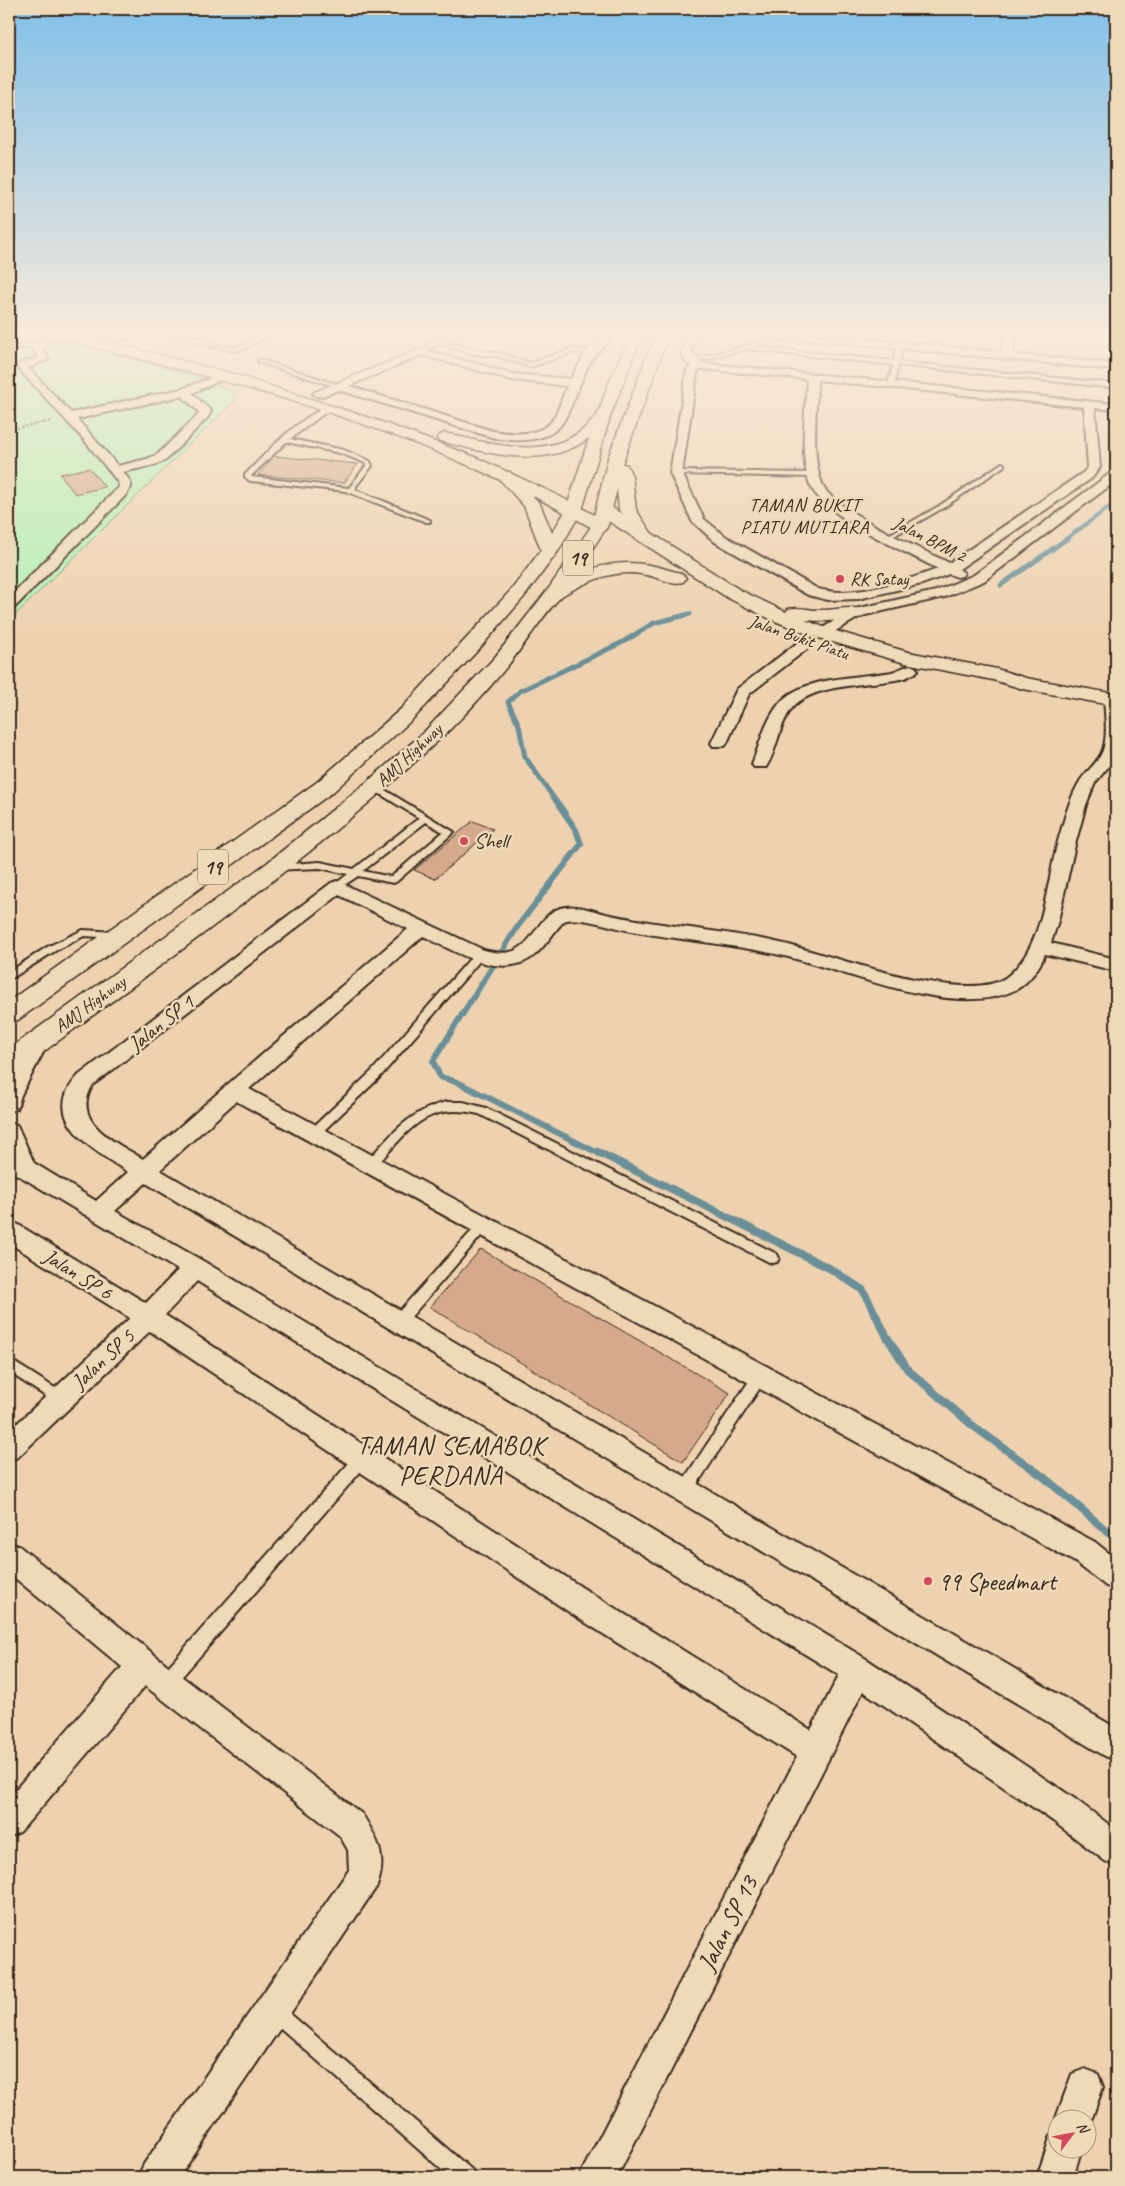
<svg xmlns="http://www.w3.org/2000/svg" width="1125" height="2186" font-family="Caveat,sans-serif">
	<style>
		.green { fill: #b3f0b5; stroke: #778d6a }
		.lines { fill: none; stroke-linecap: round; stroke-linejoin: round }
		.stream-far3 { stroke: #6a8f98; stroke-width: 4 }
		.stream-far2 { stroke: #6a8f98; stroke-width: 5 }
		.stream-far1 { stroke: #6a8f98; stroke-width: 6 }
		.stream { stroke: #6a8f98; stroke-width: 8 }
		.building { fill: #d5aa8c; stroke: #3b2a1e }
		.service-casing { stroke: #3b2a1e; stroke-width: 4 }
		.minor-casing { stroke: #3b2a1e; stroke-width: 4 }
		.secondary-casing { stroke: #3b2a1e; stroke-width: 3 }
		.primary-casing { stroke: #3b2a1e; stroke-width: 3 }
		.trunk-casing { stroke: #3b2a1e; stroke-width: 3 }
		.path { stroke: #3b2a1e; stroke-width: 2; stroke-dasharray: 2 2; stroke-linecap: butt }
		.service { fill: #eedab8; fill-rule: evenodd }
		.minor { fill: #eedab8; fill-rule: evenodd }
		.secondary { fill: #eedab8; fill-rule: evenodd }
		.primary { fill: #eedab8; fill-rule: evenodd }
		.trunk { fill: #eedab8; fill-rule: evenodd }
		.poi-dot { fill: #d1495b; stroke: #eedab8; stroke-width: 2 }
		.labels { text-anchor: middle; stroke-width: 5; stroke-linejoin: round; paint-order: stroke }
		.far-street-label { font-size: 18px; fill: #3b2a1e; stroke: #eedab8 }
		.far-poi-label { font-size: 18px; fill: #3b2a1e; stroke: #eedab8; text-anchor: start }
		.far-neighbourhood-label { font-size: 19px; letter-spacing: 1px; fill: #3b2a1e; stroke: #eedab8 }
		.shield { fill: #eedab8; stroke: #715f4c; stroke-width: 1 }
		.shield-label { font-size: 20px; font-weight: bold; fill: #3b2a1e }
		.poi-label { font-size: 21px; fill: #3b2a1e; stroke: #eedab8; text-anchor: start }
		.street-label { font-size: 21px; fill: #3b2a1e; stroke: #eedab8 }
		.near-poi-label { font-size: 25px; fill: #3b2a1e; stroke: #eedab8; text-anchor: start }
		.near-street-label { font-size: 25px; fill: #3b2a1e; stroke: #eedab8 }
		.near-neighbourhood-label { font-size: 26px; letter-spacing: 1px; fill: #3b2a1e; stroke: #eedab8 }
	</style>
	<rect width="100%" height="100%" fill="#eed2b0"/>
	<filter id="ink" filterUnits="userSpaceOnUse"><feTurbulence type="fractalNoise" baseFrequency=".02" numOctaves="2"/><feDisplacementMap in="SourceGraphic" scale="10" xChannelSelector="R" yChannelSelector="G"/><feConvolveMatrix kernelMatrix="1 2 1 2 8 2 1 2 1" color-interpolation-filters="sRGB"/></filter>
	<g filter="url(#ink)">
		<path class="green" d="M9,333C51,336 93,348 133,359C168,368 204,376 235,394V400L9,621Z"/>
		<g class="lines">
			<path class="stream-far3" d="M1066,539L1116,502"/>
			<path class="stream-far2" d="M1001,585L1068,538
				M560,807L525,757L519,725L508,702L520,691L623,642L654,623L690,614"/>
			<path class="stream-far1" d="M559,805L576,830L581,844L518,926L433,1061L440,1077L457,1082L600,1154"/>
			<path class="stream" d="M598,1152L829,1268L863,1290L887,1337L908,1370L972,1425L1045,1478L1116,1539"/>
		</g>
		<path class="building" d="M274,456L358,464L344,483L258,475Z
			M89,468L105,487L75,494L60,474Z
			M473,821L493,829L435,879L414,870Z
			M481,1249L730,1393L683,1462L430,1307Z"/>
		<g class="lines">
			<defs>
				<path id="service" d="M161,332H171L199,339L212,332H219L204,341C213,343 223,347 232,347C248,348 259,332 274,332L246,348L232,351Z
					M454,332H461L443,341L474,350L499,353L531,363L573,348L595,352L592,354L573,352L531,367L496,356L473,354L439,343L423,353L418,352L436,340Z
					M796,333L798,336L753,347L894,361L897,345L900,343L903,345L899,362L1116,384V388L898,365L894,385L891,387L888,385L893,365L745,349L689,363L686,361Z
					M39,343L41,346L9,349V345Z
					M258,360H262L342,386L337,387L258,362Z
					M327,407L329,408V410L290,439L344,450L370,461L372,466L356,486V490L430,520V522H426L345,491L250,481L245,477V475C267,452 297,419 327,407ZM286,442L340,453L365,463L366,466L349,488L252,477L251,476Z
					M1002,463L1004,464V466L943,508L890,538L885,537L939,506Z
					M676,471L813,473L816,475L813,477L674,474V472Z
					M375,784L454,832L396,882L393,883L358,876L337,890L332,887L334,885L348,874L320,868L273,870L271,868L276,865L320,862L354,869L419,818L372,789L371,787ZM426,822L443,832L391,877L363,871Z
					M83,930L117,932L122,935L117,938L84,936L55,951L9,980V972L47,947Z
					M479,952L484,955L483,957L380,1077L317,1137H309L307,1134L309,1131L372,1071L475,953Z
					M446,1102H463L486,1108L777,1254L779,1258L777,1262L773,1263L769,1262L479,1114C424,1101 408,1132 374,1168H366L364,1165L366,1162C392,1134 408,1112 446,1102Z
					M483,1221L487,1223L489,1226L487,1229L404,1325L399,1327L394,1325L392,1321L394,1317L479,1223Z
					M9,1359L66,1395L68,1399L66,1403L61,1405L56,1403L9,1372Z
					M760,1370L765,1372L767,1376L765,1380L690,1495L685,1497L680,1495L678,1490L680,1485L755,1372Z
					M362,1453L367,1454L369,1459L367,1464L172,1688L166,1690L160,1688L158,1682L160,1676L357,1454Z
					M274,2002L280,2005L472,2170L475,2177H450L268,2017L265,2011L268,2005Z"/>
				<path id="minor" d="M49,332L59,333L43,349L49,359L28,368L71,413L181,389L225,373L230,376L192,393L211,411L208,417L166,460L155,465L123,472L130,481L131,487L125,496L14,608L9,609V597L119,487L118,482L85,441L18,368L20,363L38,358L32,348ZM182,396L199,412V414L158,454L147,459L118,466L77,419Z
					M124,332H137L127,339H119L118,337Z
					M604,332H614C607,345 595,353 588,366C579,384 573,405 563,422C549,444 513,442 491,437L339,390L319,397L313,394L315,392L421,349L513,374L571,379L584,356ZM422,355L512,380L567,386C562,397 559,412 551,422C538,437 510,434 493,431L349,386Z
					M689,332H699C693,345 687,354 701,363L1116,404V410L1095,408L1100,467L1092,478L959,569L964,573L962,576L957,577L949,574L922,584L858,599L828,600L808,595L715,542L692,521L670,473L687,370L691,366L685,361L681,352ZM701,369L807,379C806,412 799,450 809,482C819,515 907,552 938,569C904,581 854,599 818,589L725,536L704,519L682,473L697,372ZM817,380L1084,407L1088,467L1084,472L949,563C923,550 834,510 823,486C810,457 817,411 817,380Z
					M792,332L1002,352L1005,332H1015L1013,354L1116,364V370L796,338L792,337Z
					M1116,471V481L984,581L945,597L861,616L827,636H817L815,633L851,610L936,591L974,575L1112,472Z
					M806,639L811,640L813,643L811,646L749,694L727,743L725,746H713L711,743L737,689L801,640Z
					M910,665L915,667L918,670L915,673L905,678C874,686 809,682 790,711C778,728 777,751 766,767H754L752,764C760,744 765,721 779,704C801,676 860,678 892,672C898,670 904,667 910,665Z
					M1112,694L1116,695V757L1095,783L1086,805L1075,845L1058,921L1051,943L1116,959V971L1045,954C1040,967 1029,982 1017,989C957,1021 843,969 780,955C731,944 680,940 631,931C614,928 578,915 564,921C554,931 547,944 536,954C503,983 455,951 423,936L249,1089L1095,1542L1116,1559V1590L1106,1586L1075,1562L236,1101L160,1170L1116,1728V1760L1105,1756L146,1183L115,1211L203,1261L868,1660L1075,1799L1116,1830V1866L1105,1861L1053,1821L863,1691L617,2177H579L797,1757L572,1614L150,1331L18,1457L9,1460V1431L130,1318L9,1243V1222L17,1224L146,1303L178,1270L18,1175L9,1172V1123L17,1125L34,1163L96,1201L128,1172C105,1157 54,1130 66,1095C68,1087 74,1081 79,1075L331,883L337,881L484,950C492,952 502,954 510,952C539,946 537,902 577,907C586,908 594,911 602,913C618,917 633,919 649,922C692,929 737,933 780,943C828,953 964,1006 1005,978C1044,950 1046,884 1058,841C1064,821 1069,799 1080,781C1087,770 1099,762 1103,750C1108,734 1105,716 1104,699L1107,696ZM339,895L408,929L227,1085L143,1159C117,1143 69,1122 93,1085ZM197,1281L839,1675L811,1730L592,1594L165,1315Z
					M39,1034L46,1036L49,1041L21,1095L17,1109L9,1111V1078L32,1036Z
					M9,1543L19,1546L176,1672L362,1814C377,1838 388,1857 377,1886L179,2177H138L144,2164L349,1870L348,1850L340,1836L145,1686L20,1832L9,1837V1797L122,1667L9,1573Z
					M1085,2069L1098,2074L1103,2087L1088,2129V2118H1058V2122L1056,2118L1072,2074Z
					M1058,2132V2148H1082L1073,2177H1037L1051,2135Z"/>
				<path id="secondary" d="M605,506L611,507L740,590L784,611L786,612L788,609C800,606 810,611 821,610C835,610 849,606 863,609L865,613L863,617C844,621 824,622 805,620L829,629L908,652L997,669L1026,678L1116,694V706L1023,689L993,680L905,663L815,637L770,619L728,598L599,515L597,511L599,507Z"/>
				<path id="primary" d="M47,332H70L230,373L376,420L475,457L553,493L606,521L608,525L606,529H594C552,505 509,483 465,464C333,406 187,371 48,335Z"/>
				<path id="trunk" d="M635,332H648L636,350L610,417L582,510L559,550L524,597L480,648L416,716L333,792L18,1020L9,1023V1001L317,782L402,708L512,589L541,550L524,506L496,475L498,472H510L540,504L552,533L566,510L589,438C545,471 488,453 440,441L437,438L440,435L445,433C494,445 559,465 596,416C601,409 603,398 606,391C614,370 622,351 635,332Z
					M660,332H673L662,353L622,464L627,465L632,476L636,510L654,537L652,541H640L619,510L617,489L608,525L575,575C607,561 636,559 669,570C675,572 682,572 686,578L683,582C671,585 658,577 646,575C617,568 590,580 565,594C553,600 521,650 509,664C485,694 456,725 427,751C300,868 157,967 19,1070L9,1073V1049L267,863L367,782L423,733L495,657L549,588L592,525L608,458L648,353Z"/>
			</defs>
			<use href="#service" class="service-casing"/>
			<use href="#minor" class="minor-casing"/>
			<use href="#secondary" class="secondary-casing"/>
			<use href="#primary" class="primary-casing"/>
			<use href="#trunk" class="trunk-casing"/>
			<path class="path" d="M9,430L51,421"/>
			<use href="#service" class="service"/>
			<use href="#minor" class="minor"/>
			<use href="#secondary" class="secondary"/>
			<use href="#primary" class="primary"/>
			<use href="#trunk" class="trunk"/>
		</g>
	</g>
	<linearGradient id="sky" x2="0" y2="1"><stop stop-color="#82c0e9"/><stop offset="0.52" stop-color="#f7ebdb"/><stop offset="1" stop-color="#f7ebdb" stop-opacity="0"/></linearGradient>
	<rect width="1125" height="638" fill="url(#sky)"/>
	<g class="poi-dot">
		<circle cx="840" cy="579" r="5"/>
		<circle cx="464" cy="841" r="5"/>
		<circle cx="928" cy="1581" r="5"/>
	</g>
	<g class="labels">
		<g class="far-street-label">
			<text transform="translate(930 539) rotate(27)" y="6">Jalan BPM 2</text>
			<text transform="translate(799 637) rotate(19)" y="6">Jalan Bukit Piatu</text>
			<text transform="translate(409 755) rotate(-43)" y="6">AMJ Highway</text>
			<text transform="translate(90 1004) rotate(-36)" y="6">AMJ Highway</text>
		</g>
		<g class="far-poi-label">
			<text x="850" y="585">RK Satay</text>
		</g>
		<g class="far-neighbourhood-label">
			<text x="805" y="511">TAMAN BUKIT<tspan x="805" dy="22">PIATU MUTIARA</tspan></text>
		</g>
		<g class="shield">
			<rect x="563" y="540.5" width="30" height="35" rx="4"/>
			<rect x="198" y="849.5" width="30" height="35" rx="4"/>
		</g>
		<g class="shield-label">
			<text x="578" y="565">19</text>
			<text x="213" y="874">19</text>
		</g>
		<g class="poi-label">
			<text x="474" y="848">Shell</text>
		</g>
		<g class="street-label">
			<text transform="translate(161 1023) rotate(-38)" y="7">Jalan SP 1</text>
			<text transform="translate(78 1274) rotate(32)" y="7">Jalan SP 6</text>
			<text transform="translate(103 1359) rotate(-43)" y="7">Jalan SP 5</text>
		</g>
		<g class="near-poi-label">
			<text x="938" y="1590">99 Speedmart</text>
		</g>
		<g class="near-street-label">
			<text transform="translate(727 1923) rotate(-63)" y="9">Jalan SP 13</text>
		</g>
		<g class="near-neighbourhood-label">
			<text x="451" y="1454">TAMAN SEMABOK<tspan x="451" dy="30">PERDANA</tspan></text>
		</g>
	</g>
	<rect width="1125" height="2186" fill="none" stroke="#eedab8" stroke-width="30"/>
	<rect x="15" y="15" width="1095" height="2156" fill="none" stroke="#3b2a1e" stroke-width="2" filter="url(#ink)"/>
	<g transform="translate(1072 2134) rotate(58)"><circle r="24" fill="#eedab8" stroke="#a6947a"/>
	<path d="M0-4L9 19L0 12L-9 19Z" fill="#d1495b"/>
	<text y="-8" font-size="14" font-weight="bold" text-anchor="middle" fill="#3b2a1e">N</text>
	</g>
</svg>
